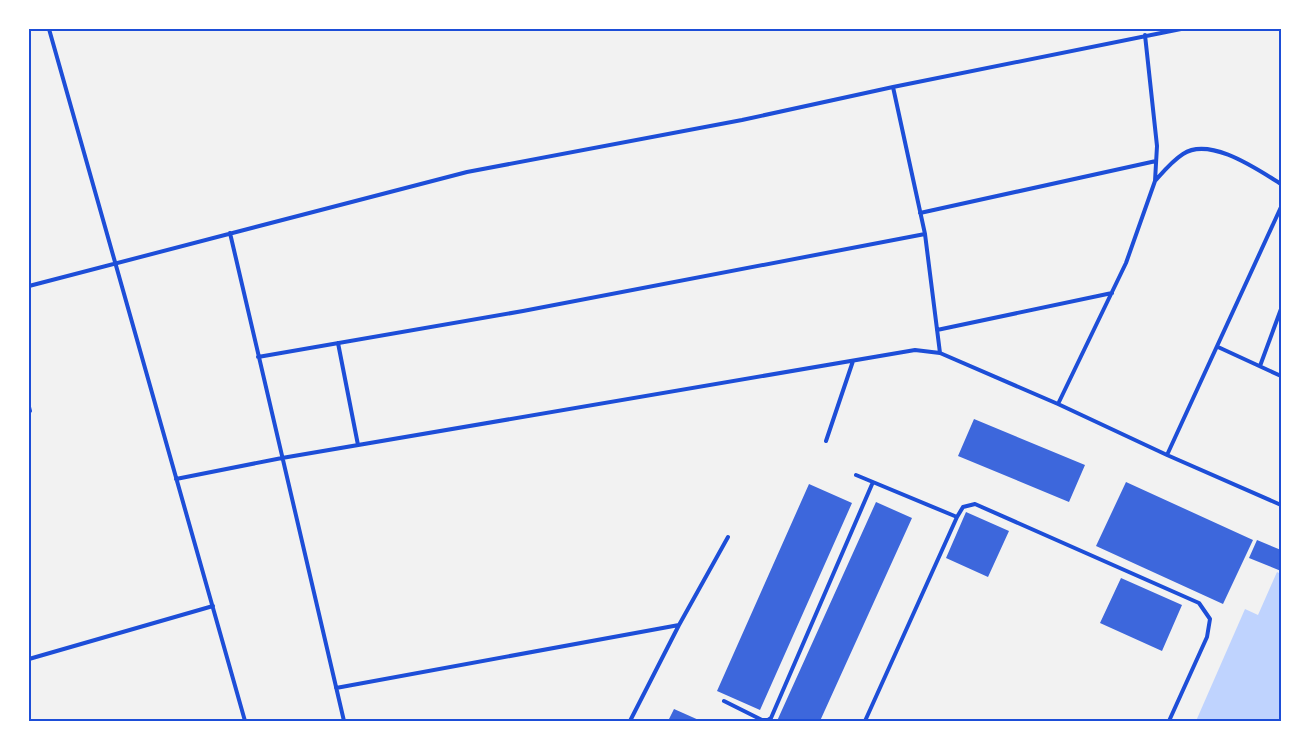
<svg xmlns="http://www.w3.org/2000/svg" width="1310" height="750" font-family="'Fira Sans',sans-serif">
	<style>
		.water { fill: #bfd3fe }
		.building { fill: #3d67dc }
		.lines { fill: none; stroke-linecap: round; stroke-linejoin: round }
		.service { stroke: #1d4ed8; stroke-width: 4 }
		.neatline { fill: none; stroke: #1d4ed8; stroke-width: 2 }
	</style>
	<rect width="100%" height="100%" fill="#f2f2f2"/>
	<path class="water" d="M1277,572L1281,574V721H1196L1245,609L1258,615Z"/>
	<path class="building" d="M974,419L1085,465L1069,502L958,456Z
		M1126,482L1253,540L1223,604L1096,546Z
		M809,484L852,503L760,710L717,691Z
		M876,502L912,518L820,721H777Z
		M966,512L1009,531L988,577L946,558Z
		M1257,540L1281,550V571L1249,558Z
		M1121,578L1182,605L1162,651L1100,623Z
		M674,709L701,721H668Z"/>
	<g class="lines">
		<path class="service" d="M49,29L245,721
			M893,87L925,234L940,353
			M1155,181C1163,172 1172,161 1183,154C1210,136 1258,170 1281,184
			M920,213L1156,161
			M230,233L344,721
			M29,286L467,172L742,120L893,87L1181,29
			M937,330L1112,293
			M338,343L358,445
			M1218,347L1281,376
			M258,357L523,311L925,234
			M1260,366L1281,309
			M1058,404L1126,263L1155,181L1157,146L1145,35
			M29,407L30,411
			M826,441L853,361
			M1167,455L1281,207
			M856,475L957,517
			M176,479L282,458L915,350L940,353L1058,404L1167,455L1281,505
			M29,659L213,606
			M336,688L679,625
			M724,701L762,720H768L771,718L873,482
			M630,721L679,625L728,537
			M865,721L957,517L963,507L975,504L1199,603L1210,619L1207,637L1169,721"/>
	</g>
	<rect width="1310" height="750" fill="none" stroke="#ffffff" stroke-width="60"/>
	<rect x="30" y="30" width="1250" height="690" class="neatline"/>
</svg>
